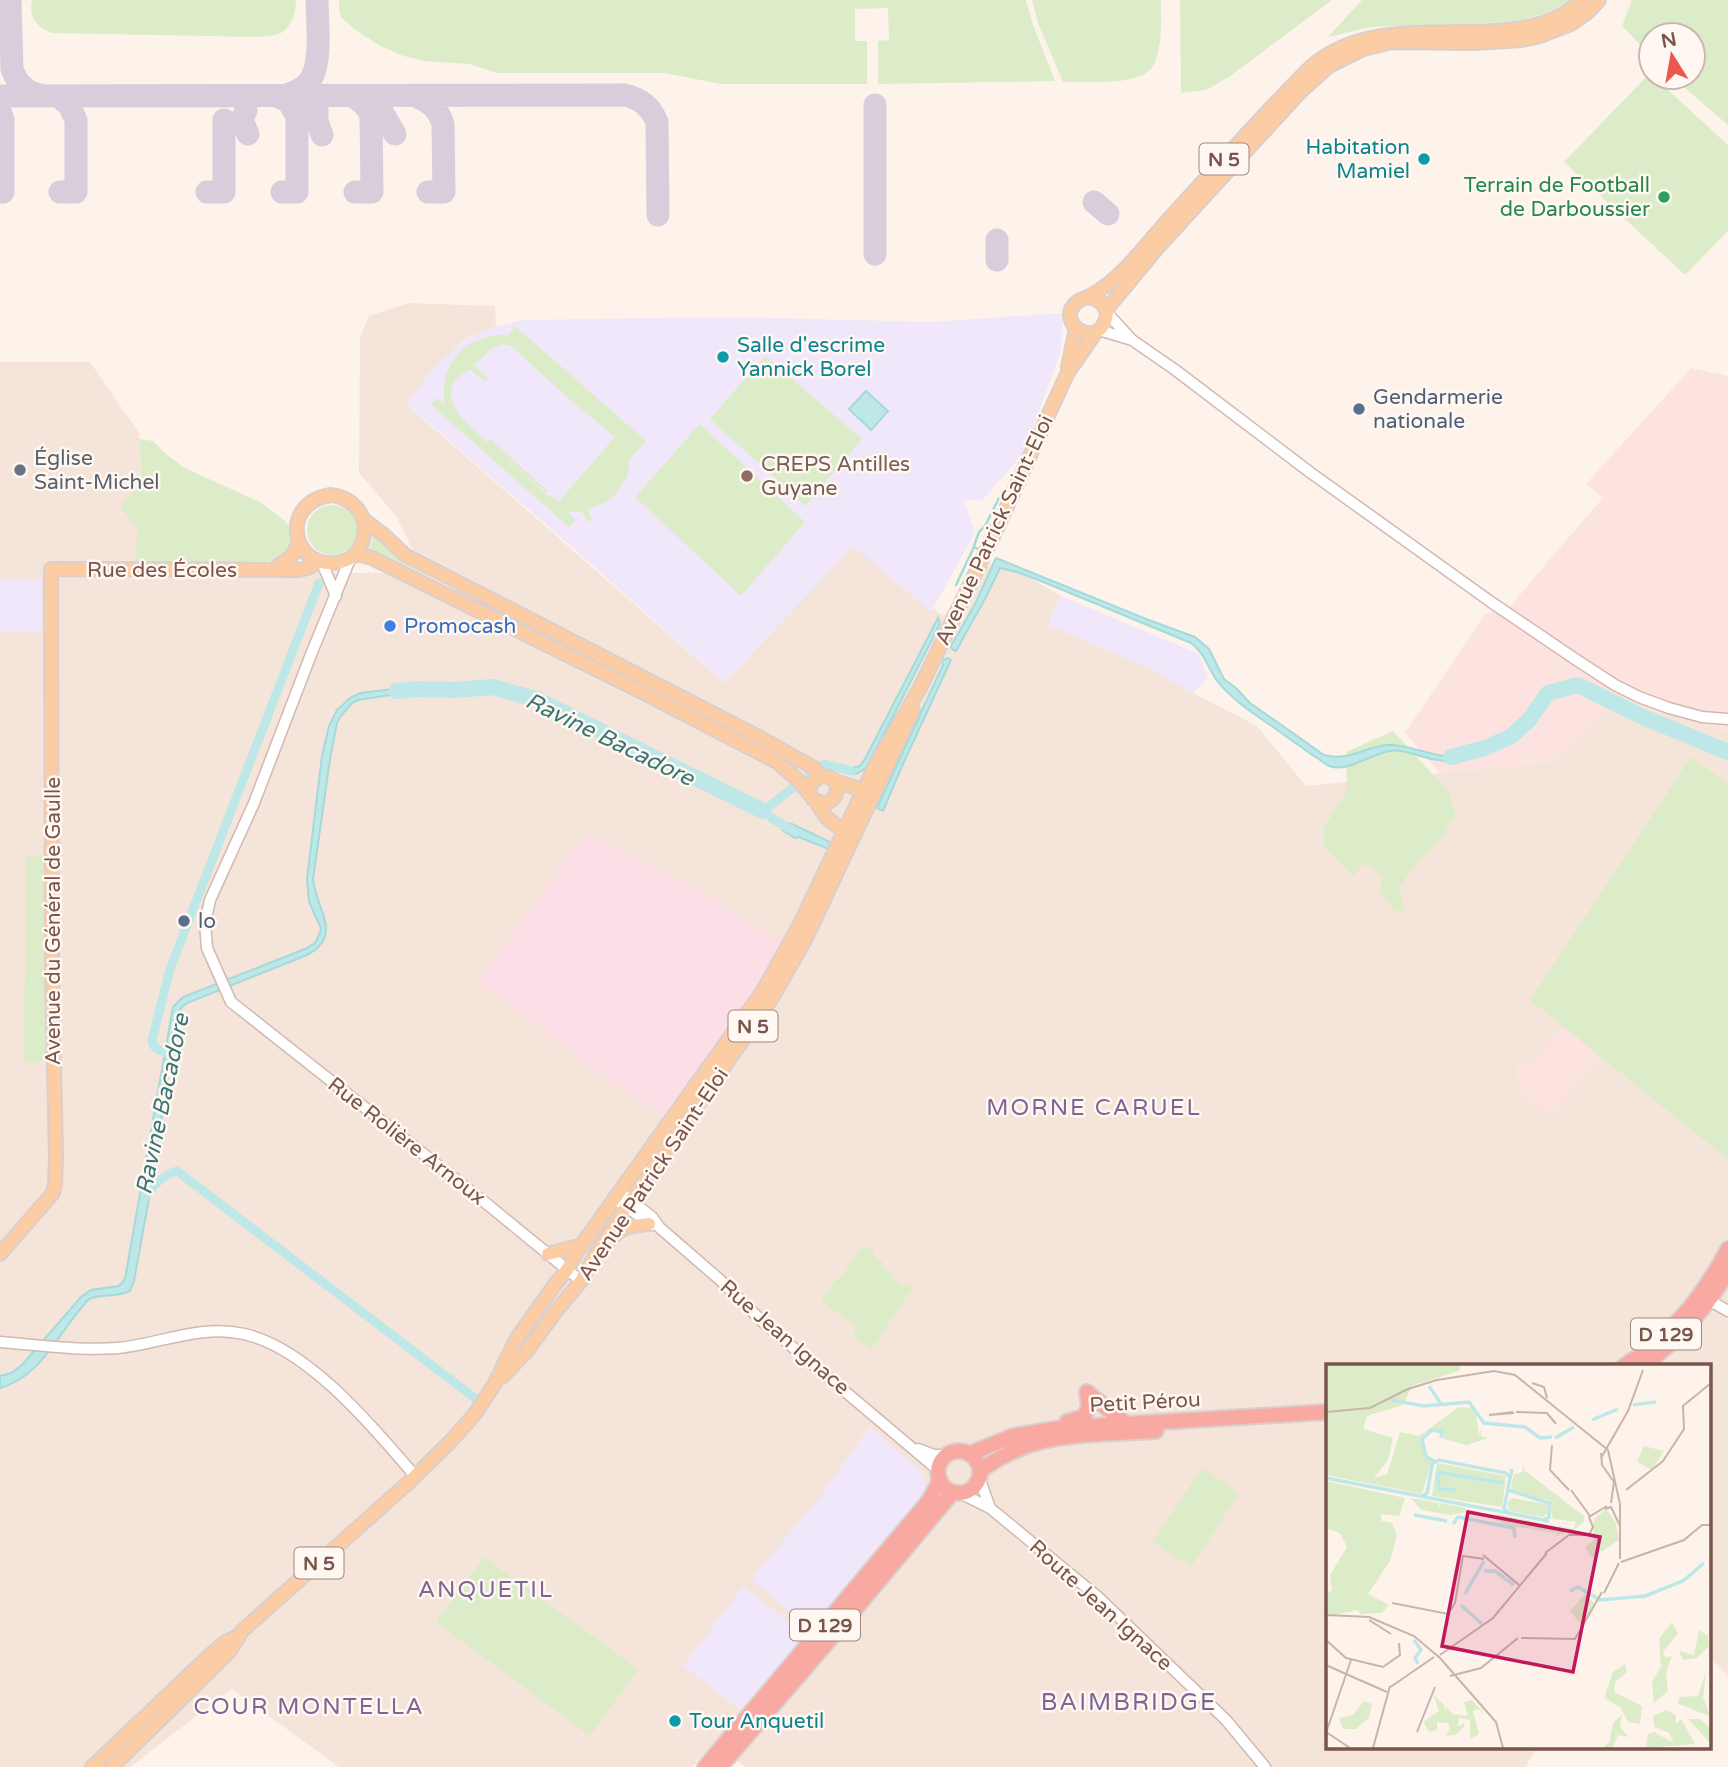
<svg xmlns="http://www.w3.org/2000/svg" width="1728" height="1767" font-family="'Varela Round',sans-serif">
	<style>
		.residential { fill: #f5e4d9 }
		.commercial { fill: #fde3df }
		.education { fill: #f0e7fa }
		.medical { fill: #fbdee6 }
		.green { fill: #ddecc8; fill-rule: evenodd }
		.water { fill: #bee8e8; stroke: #a4dada; stroke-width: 2 }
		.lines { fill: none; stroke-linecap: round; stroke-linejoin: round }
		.stream { stroke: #a4dada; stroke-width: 2.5 }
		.canal { stroke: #bee8e8; stroke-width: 9 }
		.river { stroke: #bee8e8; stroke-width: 16 }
		.taxiway { stroke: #d8cdda; stroke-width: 23 }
		.minor-casing { stroke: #d1b9af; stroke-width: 13 }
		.major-casing { stroke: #dacfcd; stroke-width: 16 }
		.highway-casing { stroke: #dacfcd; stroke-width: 18 }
		.minor { stroke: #fff; stroke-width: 10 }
		.major { stroke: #fccda4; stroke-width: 12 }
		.highway { stroke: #f8aaa2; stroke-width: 14 }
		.culture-dot { fill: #0f9aa8; stroke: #fff8f2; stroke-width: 2.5 }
		.leisure-dot { fill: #2e9e5b; stroke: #fff8f2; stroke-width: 2.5 }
		.service-dot { fill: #5c6f8a; stroke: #fff8f2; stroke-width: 2.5 }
		.worship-dot { fill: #6b7280; stroke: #fff8f2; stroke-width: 2.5 }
		.education-dot { fill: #8d6e63; stroke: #fff8f2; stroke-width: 2.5 }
		.shop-dot { fill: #3f7fe0; stroke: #fff8f2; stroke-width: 2.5 }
		.labels { text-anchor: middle; stroke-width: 5; stroke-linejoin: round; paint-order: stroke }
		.shield { fill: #fff8f2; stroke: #a2867e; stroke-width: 2 }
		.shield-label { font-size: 19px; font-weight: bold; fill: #7a554c }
		.culture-label { font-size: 21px; fill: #0d838f; stroke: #fff8f2; text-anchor: start }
		.leisure-label { font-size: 21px; fill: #27864d; stroke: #fff8f2; text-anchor: end }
		.service-label { font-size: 21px; fill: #4e5e75; stroke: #fff8f2; text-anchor: start }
		.worship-label { font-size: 21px; fill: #5b616d; stroke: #fff8f2; text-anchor: start }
		.education-label { font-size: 21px; fill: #785e54; stroke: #fff8f2; text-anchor: start }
		.street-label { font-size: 21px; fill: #7a554c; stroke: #fff8f2 }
		.shop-label { font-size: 21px; fill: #366cbe; stroke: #fff8f2; text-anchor: start }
		.water-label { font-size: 23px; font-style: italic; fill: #3c7777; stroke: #fff8f2 }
		.neighbourhood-label { font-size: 23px; letter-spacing: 2px; fill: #7d6595; stroke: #fff8f2 }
		.quarter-label { font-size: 24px; letter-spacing: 2px; fill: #7d6595; stroke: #fff8f2 }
		.inset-river { fill: none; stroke: #bee8e8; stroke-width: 3.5 }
		.inset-road { fill: none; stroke: #c9b4ab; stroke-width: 2 }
		.view { fill: #c2185b; fill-opacity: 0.15; stroke: #c2185b; stroke-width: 3.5 }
		.inset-edge { fill: none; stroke: #7a554c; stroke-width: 3.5 }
	</style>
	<rect width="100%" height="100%" fill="#fdf3eb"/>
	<path class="residential" d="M409,303L495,306L496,326L463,340L407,405L724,683L853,546L943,616L996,558L1061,596L1048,625L1149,668L1193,693L1257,726L1306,786L1552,762L1618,700L1728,731V1676L1709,1657V1366H1327V1748H1537L1525,1767H745L714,1743L692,1767H339L232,1689L130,1767H0V362H90L139,433L142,482L137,529V572L385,573L663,709L674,686L412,549L396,516L359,473L360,337L369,316Z"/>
	<path class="commercial" d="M1691,368L1728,376V731L1618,700L1552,762L1440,773L1405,733L1485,614L1509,608L1549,560L1603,498L1586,484Z
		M1563,1026L1601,1057L1549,1117L1534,1103L1530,1106L1521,1096L1516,1066L1532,1062Z"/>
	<path class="education" d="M1063,313L1060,354L1024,452L982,501L964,500L975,533L931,612L853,546L724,683L581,555L407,404L429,373L464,340L496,326L523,320L728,317L930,322Z
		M0,580H41V631L0,632Z
		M1061,596L1199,654L1208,678L1193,693L1149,668L1048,625Z
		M869,1427L914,1464L922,1472L925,1482L926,1492L916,1506L876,1548L810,1630L751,1579L818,1500Z
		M743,1586L805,1634L742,1711L683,1666Z"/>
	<path class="medical" d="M586,833L710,897L782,944L749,1000L664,1116L608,1080L478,981Z"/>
	<path class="green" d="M32,0H296C296,11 292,27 281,33C275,36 264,36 257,37L52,33C37,28 28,16 32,0Z
		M339,0H1026L1033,25L1055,81L878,84V41L889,40L888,8L855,9V41H867V84H721L664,73H497L469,64L424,61L404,56L382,47L354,29L341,17L339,9Z
		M1032,0H1161C1161,21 1163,47 1153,66C1141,87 1085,81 1063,82L1038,23Z
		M1180,0H1332L1229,77L1206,90L1181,93Z
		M1362,0H1571L1549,12L1516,22L1371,27L1328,37Z
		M1632,0H1728V125L1672,77H1693V35H1651V56L1622,26Z
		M1650,73L1651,77H1654L1728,145V231L1685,275L1564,162Z
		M515,326L646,441L630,459L627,477L615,495L607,502L587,510L592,520L588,522L582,512H568L575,520L569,527L431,405L437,398L445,405C438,363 466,334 508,335ZM502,344L511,346L568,398L615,437L559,501L546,494L497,450L546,492L548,491L490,439L487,442C473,429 438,403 456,380C460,376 465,372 470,369L485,382L488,378L474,365L492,348Z
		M765,356L862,439L805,506L710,419Z
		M700,424L805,522L741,596L635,497Z
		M139,439L153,441L166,454L185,468L262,503L285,521L289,527C293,546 290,552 273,561L136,565L137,529L120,506L142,482Z
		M307 530a25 25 0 1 1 50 0a25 25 0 1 1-50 0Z
		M374,530L418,566L433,576L432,578L388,557L369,552L368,551L372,541Z
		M1393,731L1448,791L1456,814L1438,843L1412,869L1399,888L1405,910L1395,911L1380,891L1382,876L1365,863L1353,876L1324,847L1323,829L1347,791L1346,752Z
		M1691,757L1728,784V1159L1530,1000Z
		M45,856L47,1061H24L26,857Z
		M863,1245L874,1251L873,1256L883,1262L881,1266L893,1272L891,1276L902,1286L906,1283L913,1287L871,1350L853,1336L857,1327L821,1301L837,1278L840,1279Z
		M1202,1468L1239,1493L1191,1567L1153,1542Z
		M484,1557L638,1669L590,1736L436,1622Z"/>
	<path class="water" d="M866,391L888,411L871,430L849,409Z
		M996,558L1146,619L1195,637L1209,649L1224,679L1236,688L1250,703L1324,755C1350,762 1365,746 1388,745C1408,744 1427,755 1447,756C1467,757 1504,744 1516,728L1520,732C1495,754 1466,766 1432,759C1422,757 1412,753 1401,751C1376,747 1352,774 1329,766C1323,763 1317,757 1311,754C1295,743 1279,731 1263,720C1247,709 1230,697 1218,682C1208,669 1205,653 1191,643L1041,581L1017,572L1000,568L986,597L956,651L952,649L951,646L975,604Z
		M938,618L940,624L867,767C855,776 854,776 840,771L843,765L852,768L860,766L866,757Z
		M948,658L951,660L903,764L883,811L877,808L943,665L942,660Z
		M403,688L418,689L397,694L358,700L352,703L340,717L337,723L330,759L313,879C316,910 344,935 307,955L187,1003L181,1008L170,1062L150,1193L134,1281L130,1291C116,1298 102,1293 89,1299C60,1329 42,1377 0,1388V1376L11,1373L22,1365L81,1297L91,1290L119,1286L125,1279L173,1007L183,997L305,949L315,943L320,933L321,928L309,902L307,879L322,756L329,726L337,710L350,698L360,693Z
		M786,823L792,824L830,842L829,849L799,837L795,838L782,830Z"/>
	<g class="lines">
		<path class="stream" d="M974,546L979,532L985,526L999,498
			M956,585L974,547L981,551"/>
		<path class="canal" d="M794,831L773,819L763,811L824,764L852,771
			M167,1053C159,1050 153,1049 152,1040L170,969L319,583
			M146,1196C154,1184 163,1175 177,1171L476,1399"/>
		<path class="river" d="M396,691L418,689L455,690L492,687L536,699L763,811
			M1451,757L1485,748L1510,737L1529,720L1548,693L1578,685L1643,717L1728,752"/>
		<path class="taxiway" d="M10,0L12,69C17,83 26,93 41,95
			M0,96L624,95C640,98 651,107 657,122L658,215
			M58,96L69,105L76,120V192H60
			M277,96L288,101L297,116V192H282
			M284,96C292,93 302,90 308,83C323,66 317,22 317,0
			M352,96C361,101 367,106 371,116L372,192H355
			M415,96C429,101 439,109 443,124L444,192H428
			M875,105V254
			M317,109V121L322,135
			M246,110L242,120L248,134
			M381,110L395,134
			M0,111L3,120V192H0
			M207,192H224V120
			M1094,202L1108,214
			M997,260V240"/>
		<defs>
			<path id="minor" d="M1107,313L1132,340L1174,369L1311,473L1491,602L1575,659L1615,685L1639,697L1669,708L1702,717L1728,719
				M1099,330L1132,340
				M350,559L310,657L254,803L210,900L205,923L207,948L231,1002L487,1204L581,1281
				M322,563L336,596
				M620,1192L652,1217L660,1228L719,1279L764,1323L938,1470
				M615,1199L652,1225
				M1703,1297L1728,1311
				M0,1342C39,1345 78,1351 118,1348C160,1344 200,1324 244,1334C308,1348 374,1428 415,1476
				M918,1449L934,1455H948
				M979,1477L990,1508
				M960,1493L990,1508L1098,1597L1226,1720L1265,1767"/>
			<path id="major" d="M1088,297C1098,299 1104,303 1107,313C1102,354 1052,323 1077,302C1082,298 1087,298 1092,295C1122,278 1144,247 1167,221C1202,183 1236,145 1271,108C1285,94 1298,79 1312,66C1390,0 1516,64 1582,0
				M1106,310L1159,246L1301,91L1329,66L1363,49L1392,42L1473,43L1522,40L1537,37L1571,24L1588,12L1599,0
				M1068,367L1076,328
				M331,495C351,497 368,514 364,535C362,548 354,559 341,562C292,573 277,503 331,495Z
				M363,519L384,535L405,555L755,735L814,768L821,776
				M356,554L372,558L648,695L777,762L798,780L809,793
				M273,570L292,556L299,543
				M835,781C840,792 835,801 823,804L813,799L809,793L812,782L821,776L829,777L835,781L862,790L868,796
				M816,802L826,817L848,835
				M610,1240C622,1226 631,1226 649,1224
				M0,1254L53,1193L55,1184L56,1157L52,972L51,569L299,570L310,567L319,562
				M548,1254L582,1245
				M502,1377L526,1352L557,1310L581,1281L595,1255L626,1207L772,998L806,938L913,710
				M92,1767L210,1655L224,1643L238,1636
				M112,1767L230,1651L242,1631L408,1483L449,1443L474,1415L494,1385L517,1338L556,1283L567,1270L578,1250L763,991L801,922L875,766L921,686L999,524L1067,374L1096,332"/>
			<path id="highway" d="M1624,1366C1669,1339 1704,1295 1728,1249
				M1643,1366C1679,1340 1706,1309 1728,1271
				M1087,1392L1125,1423
				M1067,1422L1084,1417L1089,1406L1087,1392
				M938 1472a21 21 0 1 1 42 0a21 21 0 1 1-42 0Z
				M969,1454L1013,1436L1060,1428L1327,1412
				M980,1471C998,1458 1021,1446 1043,1441C1077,1433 1121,1433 1156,1431
				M705,1767L922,1509L930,1499L940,1480
				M720,1767L832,1637L953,1492"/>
		</defs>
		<use href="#minor" class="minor-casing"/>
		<use href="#major" class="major-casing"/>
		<use href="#highway" class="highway-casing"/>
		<use href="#minor" class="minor"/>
		<use href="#major" class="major"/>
		<use href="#highway" class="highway"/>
	</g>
	<g class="culture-dot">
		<circle cx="1424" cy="159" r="7"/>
		<circle cx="723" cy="357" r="7"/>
		<circle cx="675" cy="1721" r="7"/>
	</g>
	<circle class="leisure-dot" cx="1664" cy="197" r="7"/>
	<g class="service-dot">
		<circle cx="1359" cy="409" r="7"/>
		<circle cx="184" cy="921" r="7"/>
	</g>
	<circle class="worship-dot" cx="20" cy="470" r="7"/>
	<circle class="education-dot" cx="747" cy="476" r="7"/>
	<circle class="shop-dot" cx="390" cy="626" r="7"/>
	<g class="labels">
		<g class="shield">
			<rect x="1199.5" y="143.5" width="49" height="31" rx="5"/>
			<rect x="728.5" y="1010.5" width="49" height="31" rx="5"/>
			<rect x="1631" y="1318.5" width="70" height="31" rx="5"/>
			<rect x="294.5" y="1547.5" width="49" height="31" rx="5"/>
			<rect x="790" y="1609.5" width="70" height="31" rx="5"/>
		</g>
		<g class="shield-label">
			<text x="1224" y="166">N 5</text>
			<text x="753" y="1033">N 5</text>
			<text x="1666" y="1341">D 129</text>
			<text x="319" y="1570">N 5</text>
			<text x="825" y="1632">D 129</text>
		</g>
		<g class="culture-label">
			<text x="1410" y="154" text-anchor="end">Habitation<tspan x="1410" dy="24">Mamiel</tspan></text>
			<text x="737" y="352">Salle d'escrime<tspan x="737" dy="24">Yannick Borel</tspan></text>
			<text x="689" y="1728">Tour Anquetil</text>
		</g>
		<g class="leisure-label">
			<text x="1650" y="192">Terrain de Football<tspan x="1650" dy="24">de Darboussier</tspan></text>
		</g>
		<g class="service-label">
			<text x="1373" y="404">Gendarmerie<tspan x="1373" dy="24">nationale</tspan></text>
			<text x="198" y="928">lo</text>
		</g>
		<g class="worship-label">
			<text x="34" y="465">Église<tspan x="34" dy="24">Saint-Michel</tspan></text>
		</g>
		<g class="education-label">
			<text x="761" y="471">CREPS Antilles<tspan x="761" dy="24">Guyane</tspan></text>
		</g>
		<g class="street-label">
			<text transform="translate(994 530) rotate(-65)" y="7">Avenue Patrick Saint-Eloi</text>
			<text x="162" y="577">Rue des Écoles</text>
			<text transform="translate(53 921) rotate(-90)" y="7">Avenue du Général de Gaulle</text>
			<text transform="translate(407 1141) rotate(38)" y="7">Rue Rolière Arnoux</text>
			<text transform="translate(653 1174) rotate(-56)" y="7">Avenue Patrick Saint-Eloi</text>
			<text transform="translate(785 1337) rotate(41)" y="7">Rue Jean Ignace</text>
			<text transform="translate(1145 1402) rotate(-3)" y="7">Petit Pérou</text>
			<text transform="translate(1101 1605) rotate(42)" y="7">Route Jean Ignace</text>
		</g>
		<g class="shop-label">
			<text x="404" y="633">Promocash</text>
		</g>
		<g class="water-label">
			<text transform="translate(610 739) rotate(26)" y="8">Ravine Bacadore</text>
			<text transform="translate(162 1104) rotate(-78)" y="8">Ravine Bacadore</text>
		</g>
		<g class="neighbourhood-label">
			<text x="1094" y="1115">MORNE CARUEL</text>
			<text x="486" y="1597">ANQUETIL</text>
			<text x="309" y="1714">COUR MONTELLA</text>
		</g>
		<g class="quarter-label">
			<text x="1129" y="1710">BAIMBRIDGE</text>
		</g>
	</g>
	<g transform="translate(1326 1364)">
		<rect width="385" height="385" fill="#fdf3eb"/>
		<path d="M0,1H135L133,7L86,22L77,41L41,52L37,65L67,74L62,96L48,114L61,110L74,68L93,72L133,43L149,44L153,71L156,63L155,72L162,74L141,81L117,75L118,67L98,69L96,84L106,97L96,130L0,111ZM318,82L338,87L326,106L311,98ZM111,99L180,112L176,143L106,132ZM198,99V106L258,152V158L247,166L230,172L232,162L247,165L250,158L227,155L222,136L185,127L187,111L196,108ZM0,117L79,134L73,152L56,150L55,157L66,159L71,171L64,197L42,230L63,241L56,249L35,250L31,246L0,253V228L6,227L4,211L21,183L14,169L0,164ZM85,134L113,139V144L115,139L139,144L141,148L126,151L95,146ZM186,134L220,140L222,149L217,153L183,147L181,139ZM280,145L290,159L293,176L275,188L270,182L274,188L266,194L259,183L267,177L268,155ZM171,150L230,162L229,169L179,161L168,155ZM259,230L269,240L257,263L244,247ZM346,258L352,269L337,288L339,293L346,292L340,308L342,327L328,339L326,318L335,302L333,275ZM373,266L382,272L383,282L371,294L357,296L353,287L368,291ZM299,300L301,308L289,318L288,328L316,342L314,360L302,358L294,343L278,334L287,308ZM380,307L377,334L385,353L351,339L354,333L372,332ZM107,330L119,342L117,346L121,343L126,350L142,352L138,338L146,336L160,352L152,345L147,347L153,370L144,375V356L133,354L132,363L138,359L139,362L129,371L119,372L124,365L122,359L111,358V366L103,368L97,358L113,347ZM38,337L46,340L43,354L30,365H17L13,354L27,351ZM340,346L350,351V360L355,355L369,380L320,384L322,370L328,368L348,379L343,369L328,363L327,352ZM296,350L294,363L303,373L292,371L286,384H276L283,379L287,359ZM362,355H373L385,364V380Z" fill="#ddecc8"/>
		<path class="inset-river" d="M103,22L115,40M65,36L98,42L143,38L158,59L199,63L214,74L226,73M307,41L330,38M266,56L292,45M229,74L248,63M107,99L113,96L180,109L184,114M110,108L178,119M111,108L113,125L130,126M0,114L223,157M182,126L223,139V153L218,156M95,133L101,129L107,97L100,92L96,75L106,66L116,68L115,74M182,149L178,144L186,105M88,151L121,157M127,160L132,153L188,164L189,174M158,207H169L188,221M244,227L252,223L274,236L319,232L357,217L378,199M139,230L158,197M135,241L156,260M88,276L95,286L89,294L92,300"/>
		<path class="inset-road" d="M206,19L218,23L221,34M0,48L44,44L82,25L111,16L168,7L189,11L282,86L294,140V195M187,48L163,51L188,49M190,48L221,49L230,60M226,81L224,106L243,126M275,89L276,101L288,118L285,139M275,94L302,47L317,6M245,126L264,152M300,126L337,97L358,65L357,42L385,19M279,145L285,143L294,162M219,189L243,171H263L267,163L263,153L281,142M295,198L358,176L376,161H385M192,220L157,191L193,221M278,229L293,199M66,239L122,250L129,239L137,192L158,195M0,251L43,253L88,272L114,294L170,358L177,384M43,256L65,270M195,274L249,275L276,228M0,276L20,294L57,303L74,291L73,279M114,291L167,254L221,189M0,301L20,310M20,310L61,328M124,312L155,304L192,274M63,324L108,293M0,368L24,384M91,368L109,323M0,369L25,296M47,384L64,322"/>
		<path class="view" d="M142,148L274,173L247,308L116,282Z"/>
		<rect width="385" height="385" class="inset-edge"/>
	</g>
	<g transform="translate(1672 56) rotate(349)"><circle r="33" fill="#fff8f2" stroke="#cab7b0" stroke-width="2"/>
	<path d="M0-5L12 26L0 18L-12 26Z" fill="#e8594f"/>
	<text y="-10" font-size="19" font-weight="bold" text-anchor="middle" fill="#7a554c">N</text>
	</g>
</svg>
